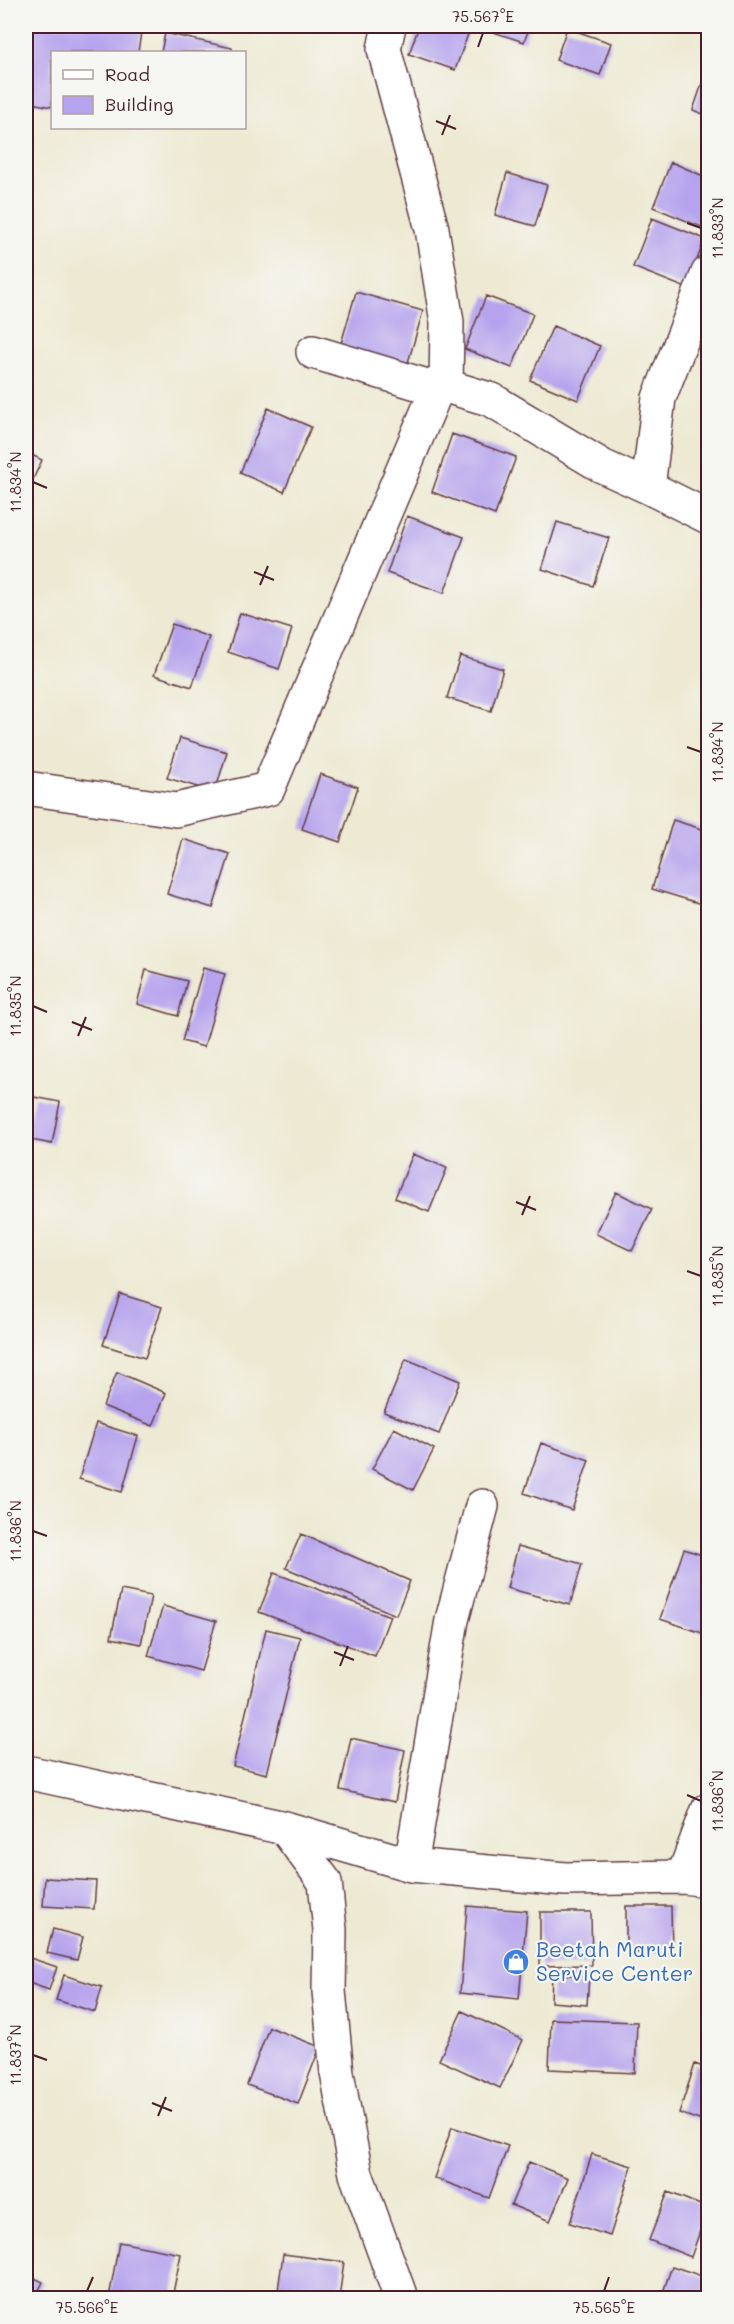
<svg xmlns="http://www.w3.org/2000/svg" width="734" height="2324" font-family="Mali,sans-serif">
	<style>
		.building { fill: #b5a3ed }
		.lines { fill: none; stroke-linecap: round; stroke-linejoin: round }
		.street-casing { stroke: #623d44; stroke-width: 36 }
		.street { stroke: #fff; stroke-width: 33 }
		.ticks { fill: none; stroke: #4a1f2b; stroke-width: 2 }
		.labels { text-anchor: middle; stroke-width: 4.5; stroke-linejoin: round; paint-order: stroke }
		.shop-label { font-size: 21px; fill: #366cbe; stroke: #f6f6f2; text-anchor: start }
		.neatline { fill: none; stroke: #4a1f2b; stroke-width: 2 }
		.ticks-label { font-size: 15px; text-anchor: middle; fill: #4a1f2b }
	</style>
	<rect width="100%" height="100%" fill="#f6f6f2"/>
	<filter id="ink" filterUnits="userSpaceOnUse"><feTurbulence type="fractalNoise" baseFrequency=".0167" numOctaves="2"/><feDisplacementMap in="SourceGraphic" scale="12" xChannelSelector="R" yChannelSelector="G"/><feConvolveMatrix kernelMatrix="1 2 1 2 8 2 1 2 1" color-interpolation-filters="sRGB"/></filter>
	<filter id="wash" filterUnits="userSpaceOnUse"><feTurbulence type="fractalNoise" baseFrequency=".008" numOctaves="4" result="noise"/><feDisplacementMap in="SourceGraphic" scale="24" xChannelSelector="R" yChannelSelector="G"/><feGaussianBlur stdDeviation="1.35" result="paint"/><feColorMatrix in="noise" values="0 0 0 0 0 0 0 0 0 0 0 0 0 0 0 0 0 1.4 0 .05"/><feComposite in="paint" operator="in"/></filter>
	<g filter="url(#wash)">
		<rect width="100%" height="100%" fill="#ede9d2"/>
		<g id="blocks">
			<path class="building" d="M26,26H142L138,52H52V107L26,102Z
				M419,26H471L455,70L409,54Z
				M475,26H530L524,42Z
				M567,28L611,43L600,75L556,60Z
				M165,33L232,48V52H161Z
				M705,75L708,76V116L693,110Z
				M671,162L708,178L706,229L653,207Z
				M507,173L547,185L535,226L495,215Z
				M652,218L705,239L686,288L633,267Z
				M356,292L423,311L407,366L340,347Z
				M486,296L533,314L512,368L465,349Z
				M553,326L600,346L578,400L530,380Z
				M268,408L311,427L284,492L240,473Z
				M452,434L516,457L495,515L432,492Z
				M26,452L42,460L27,492L26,491Z
				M407,516L464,537L444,593L387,573Z
				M557,522L609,538L593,586L542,569Z
				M240,613L292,629L279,669L228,652Z
				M172,624L209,637L192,687L154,675Z
				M460,656L503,669L491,711L447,698Z
				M180,738L227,752L215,792L167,778Z
				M320,774L358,787L340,842L302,829Z
				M673,820L708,831V906L652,889Z
				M183,839L230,854L213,908L167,894Z
				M203,968L225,974L204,1047L182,1041Z
				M146,970L187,981L178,1016L137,1004Z
				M34,1097L60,1102L52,1144L26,1139Z
				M413,1154L447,1168L429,1212L395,1198Z
				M616,1192L652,1209L632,1251L596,1234Z
				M120,1294L162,1307L145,1358L103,1345Z
				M406,1359L460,1381L439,1434L384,1412Z
				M117,1372L166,1393L153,1426L103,1406Z
				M96,1423L138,1436L122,1492L79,1479Z
				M394,1428L434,1449L413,1490L372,1469Z
				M541,1443L589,1460L572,1510L524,1493Z
				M301,1534L410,1581L396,1615L286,1568Z
				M518,1546L582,1564L570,1605L507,1588Z
				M684,1549L708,1557V1635L660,1619Z
				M274,1573L390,1616L375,1656L259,1612Z
				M121,1590L151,1596L141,1644L111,1638Z
				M163,1606L216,1621L201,1671L148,1656Z
				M266,1629L300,1637L267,1774L233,1766Z
				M351,1738L405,1750L395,1802L340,1790Z
				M45,1878L96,1881L94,1909L43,1906Z
				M467,1906L527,1911L519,1999L460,1993Z
				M626,1906H671L672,1953H626Z
				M540,1912H591L592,1965L540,1966Z
				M53,1929L83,1937L77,1960L47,1953Z
				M27,1957L57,1967L49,1990L26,1982Z
				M552,1974L589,1976L587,2005L551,2002Z
				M64,1975L102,1987L95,2012L56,2000Z
				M462,2011L523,2040L500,2088L439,2060Z
				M551,2019L637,2022L635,2073L549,2069Z
				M269,2027L320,2047L298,2104L247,2085Z
				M695,2064L708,2069V2123L679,2113Z
				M452,2127L508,2146L489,2198L434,2178Z
				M592,2154L632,2166L610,2236L570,2223Z
				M529,2162L568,2178L550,2221L511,2205Z
				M668,2192L708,2208L691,2257L649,2240Z
				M119,2242L181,2254L172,2298H109Z
				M283,2254L344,2262L339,2298H277Z
				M672,2266L708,2278V2298H661Z
				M26,2274L43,2282L35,2298H26Z"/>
		</g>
	</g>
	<g filter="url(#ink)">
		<use href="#blocks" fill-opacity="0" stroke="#623d44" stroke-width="1.5"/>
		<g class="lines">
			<defs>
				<path id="street" d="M389,26L384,49L432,229L447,322L446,386
					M313,352L437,389L446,386L492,400L602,466L648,487L659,398L708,273
					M648,487L708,517
					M26,788L176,810L268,789L437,389
					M26,1772L285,1828L411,1865L565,1879L683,1877L708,1880
					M285,1828L325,1882L330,1930L329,1991L337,2073L356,2174L401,2298
					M411,1865L452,1620L482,1506
					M683,1877L708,1810"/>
			</defs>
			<use href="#street" class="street-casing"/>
			<use href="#street" class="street"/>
		</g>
	</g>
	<path class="ticks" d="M478,47L483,33M436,121L456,129M442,135L450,115M687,223L701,228M33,482L47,488M254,572L274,580M260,585L268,566M687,747L701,752M33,1006L47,1012M72,1022L92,1030M78,1036L86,1017M516,1202L536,1210M522,1215L530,1196M687,1271L701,1276M33,1531L47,1536M334,1652L354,1660M340,1666L348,1646M687,1795L701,1801M33,2055L47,2060M152,2103L172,2111M158,2116L166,2097M87,2291L93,2277M604,2291L609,2277"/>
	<defs>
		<symbol id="shop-disc" viewBox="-11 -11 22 22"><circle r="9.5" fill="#3f7fe0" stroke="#f6f6f2"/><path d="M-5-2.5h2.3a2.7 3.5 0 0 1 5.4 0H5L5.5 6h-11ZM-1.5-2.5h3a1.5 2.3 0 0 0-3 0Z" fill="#fff"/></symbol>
	</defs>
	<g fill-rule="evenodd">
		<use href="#shop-disc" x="501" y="1947" width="30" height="30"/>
	</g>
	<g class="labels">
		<g class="shop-label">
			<text x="536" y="1957">Beetah Maruti<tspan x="536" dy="24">Service Center</tspan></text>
		</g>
	</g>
	<rect width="734" height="2324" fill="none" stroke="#f6f6f2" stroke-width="66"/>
	<rect x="51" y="51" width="195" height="78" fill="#f6f6f2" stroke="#b1a0a2" stroke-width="1.5"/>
	<rect x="63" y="70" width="30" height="9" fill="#ffffff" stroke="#b1a0a2" stroke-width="1.5"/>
	<text x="105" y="81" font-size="18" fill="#4a1f2b">Road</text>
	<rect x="63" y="96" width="30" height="18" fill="#b5a3ed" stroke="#b1a0a2" stroke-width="1.5"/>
	<text x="105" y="111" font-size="18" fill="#4a1f2b">Building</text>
	<rect x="33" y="33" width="668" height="2258" class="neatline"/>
	<g class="ticks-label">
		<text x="483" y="22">75.567°E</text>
		<text transform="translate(718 228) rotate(-90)" y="5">11.833°N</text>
		<text transform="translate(16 482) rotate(-90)" y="5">11.834°N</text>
		<text transform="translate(718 752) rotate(-90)" y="5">11.834°N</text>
		<text transform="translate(16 1006) rotate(-90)" y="5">11.835°N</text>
		<text transform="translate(718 1276) rotate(-90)" y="5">11.835°N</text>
		<text transform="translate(16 1531) rotate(-90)" y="5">11.836°N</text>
		<text transform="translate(718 1801) rotate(-90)" y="5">11.836°N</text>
		<text transform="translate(16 2055) rotate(-90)" y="5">11.837°N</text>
		<text x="87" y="2313">75.566°E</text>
		<text x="604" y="2313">75.565°E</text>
	</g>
</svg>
